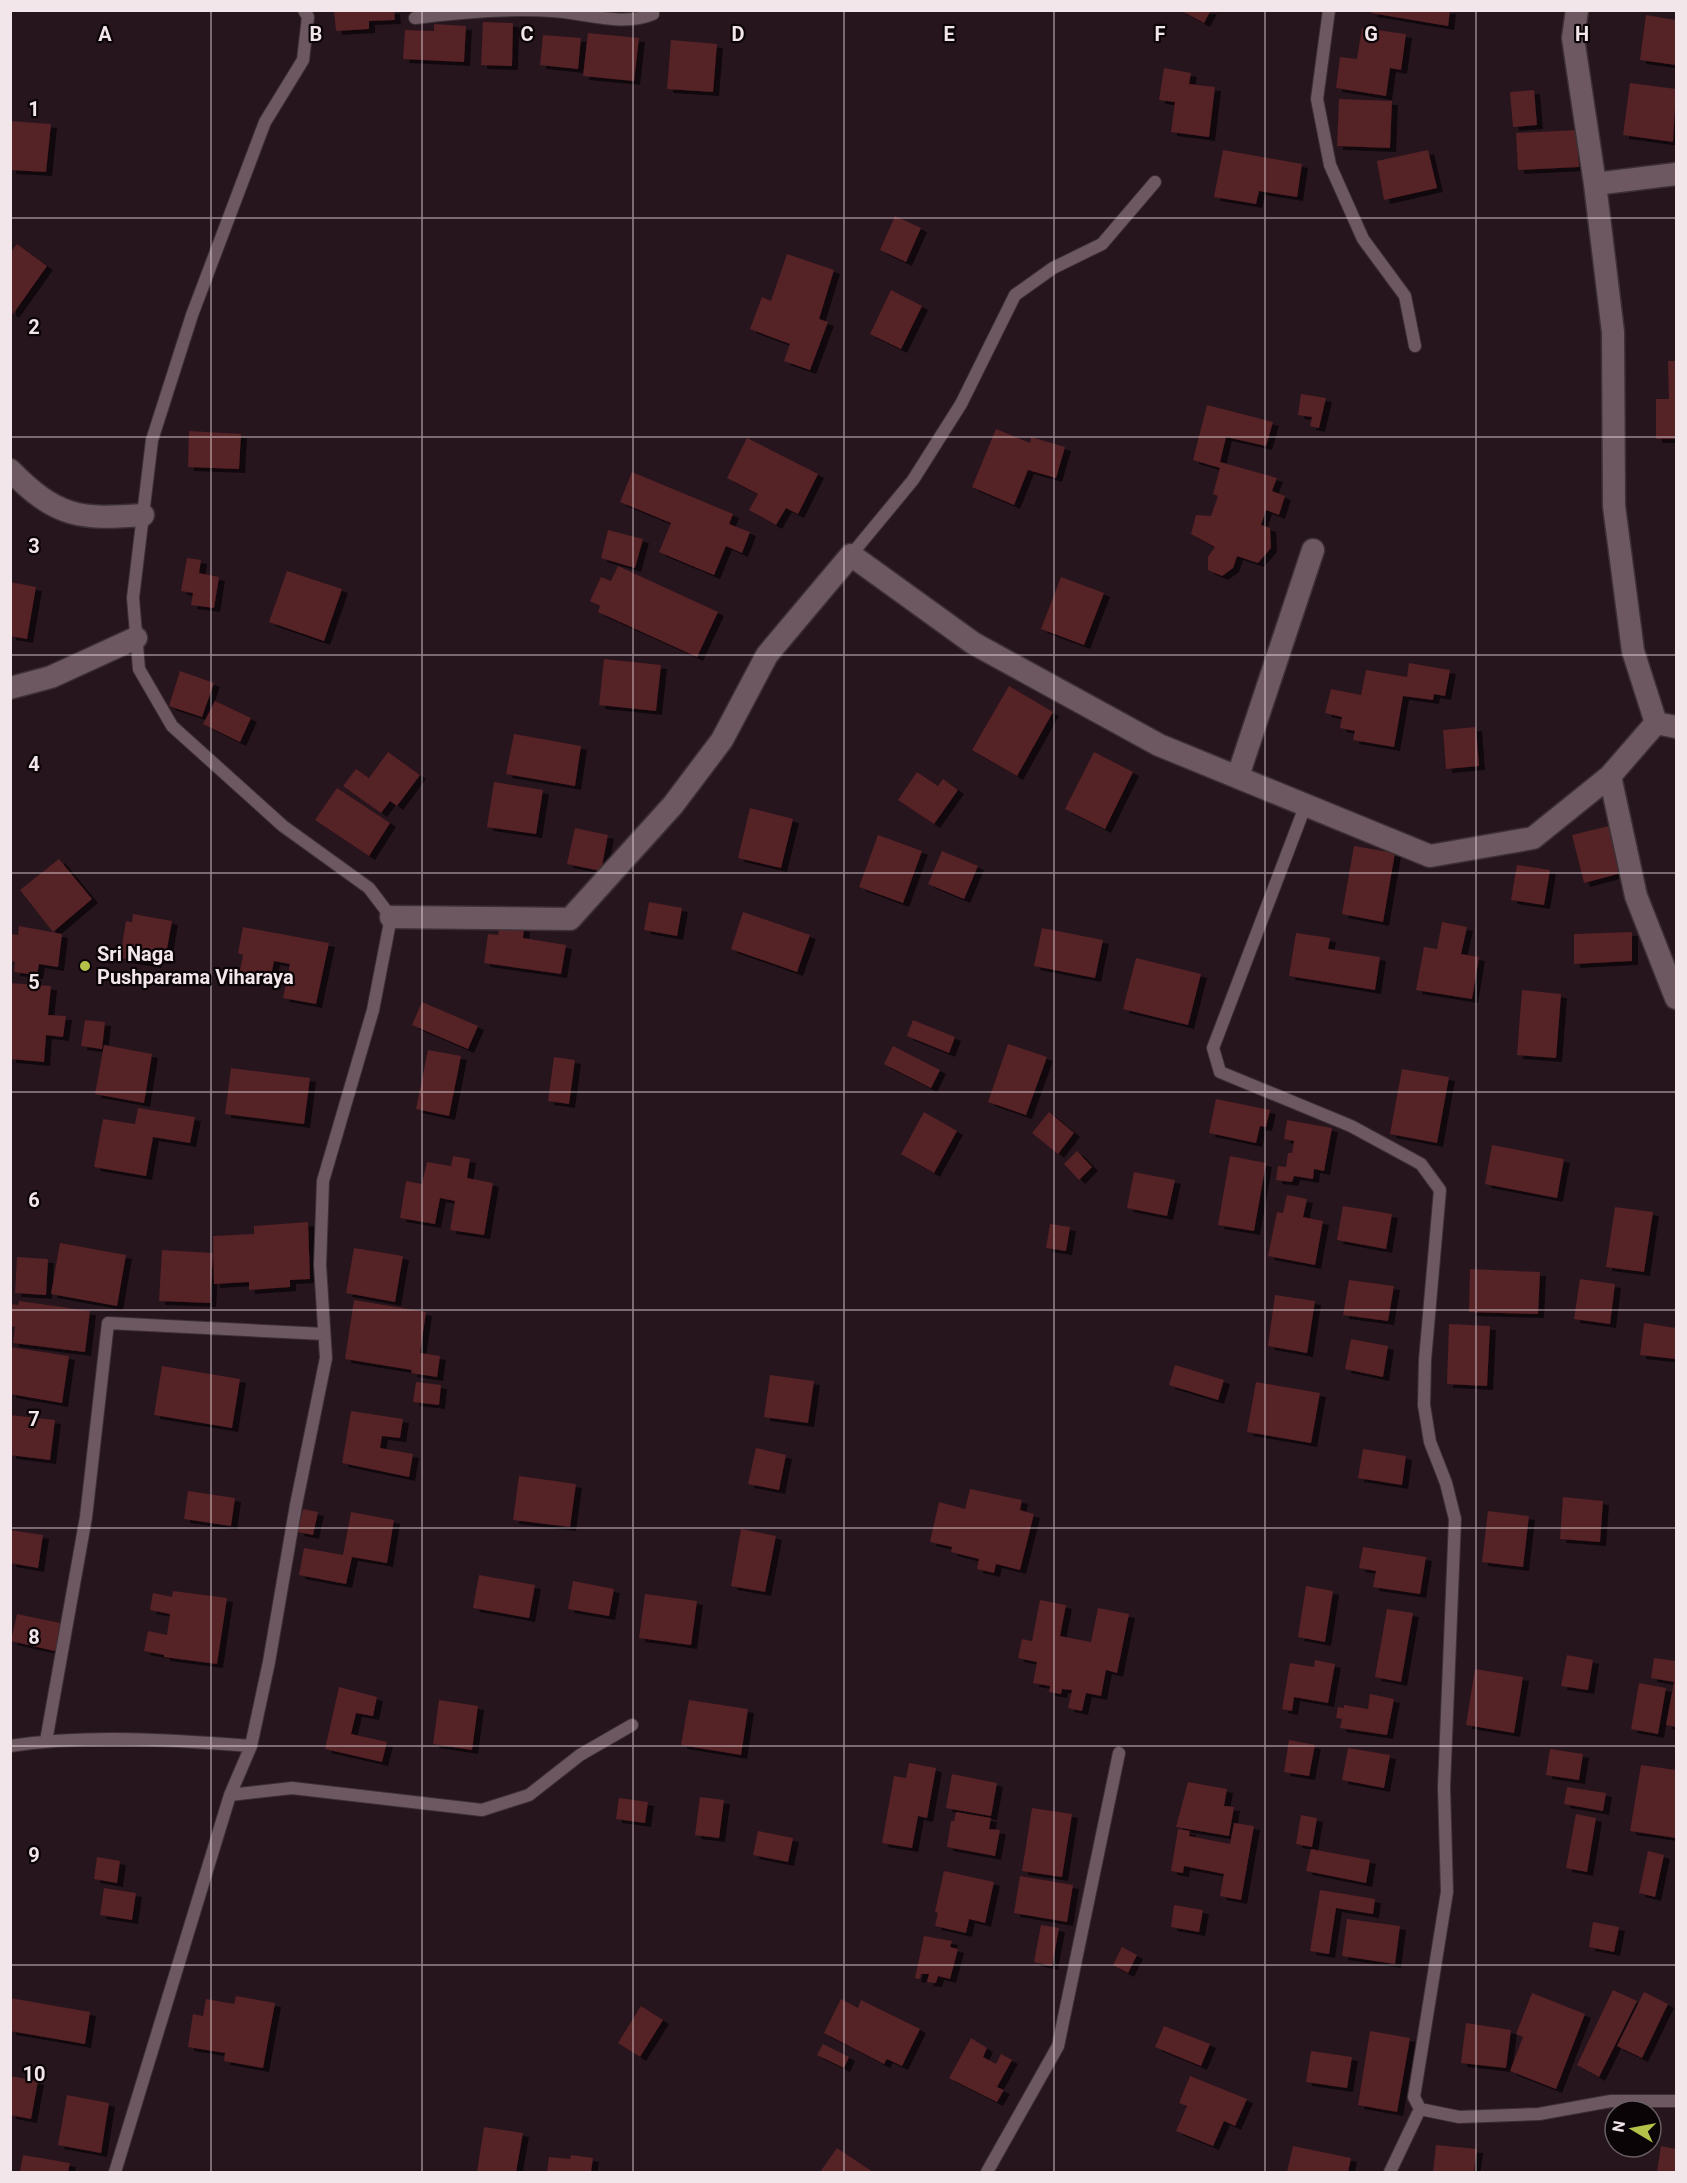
<svg xmlns="http://www.w3.org/2000/svg" width="1687" height="2183" font-family="Roboto,sans-serif">
	<style>
		.building { fill: #552026; filter: url(#shadow) }
		.lines { fill: none; stroke-linecap: round; stroke-linejoin: round }
		.service-casing { stroke: #3d3035; stroke-width: 14 }
		.minor-casing { stroke: #3d3035; stroke-width: 25 }
		.service { stroke: #6d5861; stroke-width: 12 }
		.minor { stroke: #6d5861; stroke-width: 22 }
		.grid { fill: none; stroke: #f3e6eb; stroke-width: 1.5; stroke-opacity: 0.55 }
		.poi-dot { fill: #b5c249; stroke: #0b0407; stroke-width: 2 }
		.labels { text-anchor: middle; stroke-width: 4.5; stroke-linejoin: round; paint-order: stroke }
		.poi-label { font-size: 20px; font-weight: bold; fill: #f3e6eb; stroke: #0b0407; text-anchor: start }
		.grid-label { font-size: 20px; text-anchor: middle; font-weight: bold; fill: #f3e6eb; stroke: #0b0407; stroke-width: 4.5; stroke-linejoin: round; paint-order: stroke }
	</style>
	<defs>
		<filter id="shadow"><feDropShadow dx="6" dy="4" stdDeviation="0" flood-color="#0009"/></filter>
	</defs>
	<rect width="100%" height="100%" fill="#27151d"/>
	<path class="building" d="M334,10H394L395,20L369,21V29L336,31Z
		M1180,10H1211L1204,23Z
		M1372,10H1450L1448,26L1371,13Z
		M1646,15L1676,20V65L1640,60Z
		M483,22L513,23L512,66L481,65Z
		M434,24L466,26L464,62L403,59L405,30L434,31Z
		M1362,28L1406,34L1401,70L1390,68L1386,96L1336,88L1340,57L1357,59Z
		M588,33L639,38L634,81L583,76Z
		M543,35L581,38L578,69L540,65Z
		M671,40L717,44L713,92L667,89Z
		M1164,68L1191,73L1189,84L1215,87L1209,137L1171,132L1175,102L1159,100Z
		M1630,83L1676,89L1673,142L1623,135Z
		M1534,90L1537,125L1513,127L1510,92Z
		M1339,99L1392,101L1390,148L1337,146Z
		M10,121L51,124L46,172L10,170Z
		M1577,130L1579,167L1518,170L1516,133Z
		M1223,150L1302,164L1297,197L1259,191L1256,204L1214,197Z
		M1428,150L1437,188L1384,200L1377,161Z
		M895,216L921,228L906,262L880,250Z
		M17,244L47,266L13,314L10,312V253Z
		M787,254L834,270L819,319L828,322L810,370L784,361L790,344L750,329L762,297L771,301Z
		M891,290L922,306L901,349L870,334Z
		M1668,361H1676V439H1656V399H1669Z
		M1301,394L1326,398L1319,428L1310,426L1312,417L1298,415Z
		M1207,405L1273,422L1266,446L1226,437L1220,462L1277,478L1272,491L1285,496L1279,515L1266,510L1261,525L1270,528L1271,548L1258,563L1237,556L1233,568L1222,576L1208,570V557L1215,547L1191,534L1196,515L1211,516L1218,496L1213,494L1220,468L1193,460Z
		M996,429L1030,443L1031,437L1065,447L1056,478L1028,470L1014,505L972,487Z
		M189,431L241,434L239,469L188,467Z
		M747,438L818,474L798,514L786,508L776,525L749,510L758,494L727,478Z
		M632,472L733,514L729,524L750,532L742,553L726,546L714,575L659,552L671,523L620,502Z
		M608,530L643,539L635,568L601,558Z
		M187,558L201,560L199,573L219,577L214,608L191,605L193,593L181,591Z
		M618,566L718,612L697,657L598,612L600,606L590,601L601,577L611,581Z
		M287,571L342,589L324,641L269,622Z
		M1061,577L1104,593L1084,645L1041,629Z
		M10,582L36,587L27,639L10,636Z
		M604,659L661,665L656,711L599,705Z
		M1409,663L1450,670L1445,696L1434,694L1433,700L1403,696L1394,747L1353,740L1355,731L1340,728L1342,717L1325,713L1331,689L1361,695L1366,670L1407,677Z
		M180,671L214,683L202,717L169,706Z
		M1009,686L1053,712L1017,776L972,750Z
		M215,701L251,718L240,742L203,724Z
		M1476,727L1479,766L1446,769L1443,730Z
		M514,734L581,746L575,786L506,774Z
		M388,752L420,775L397,806L390,801L381,813L343,786L356,769L369,778Z
		M1094,752L1133,772L1105,829L1065,809Z
		M917,772L938,786L943,779L958,790L934,824L898,800Z
		M494,782L543,790L536,834L487,827Z
		M337,788L390,823L369,856L315,820Z
		M750,808L793,819L781,868L738,858Z
		M1613,825L1625,872L1584,883L1572,835Z
		M575,828L608,835L601,871L567,864Z
		M878,835L922,851L903,903L859,887Z
		M1354,846L1395,853L1383,922L1342,914Z
		M942,851L978,866L964,899L928,884Z
		M59,859L92,899L53,932L20,890Z
		M1517,865L1550,870L1544,905L1511,900Z
		M649,902L682,908L677,936L644,930Z
		M743,912L810,935L797,972L731,949Z
		M133,914L172,921L165,960L156,959L155,964L120,958L126,921L132,922Z
		M1442,922L1467,927L1461,954L1479,957L1472,999L1416,990L1424,947L1437,949Z
		M500,924L524,928L523,938L566,945L561,974L484,963L488,934L498,935Z
		M19,926L62,934L58,967L39,964L37,975L14,972L15,962L10,961V934L18,935Z
		M243,927L329,943L316,1004L283,998L290,964L274,961L270,981L239,975L243,955L238,953Z
		M1042,928L1103,940L1095,978L1034,966Z
		M1632,932V961L1574,964V934Z
		M1296,933L1330,938L1328,949L1380,957L1375,990L1289,976Z
		M1136,958L1201,974L1188,1025L1123,1009Z
		M10,983L51,986L48,1015L66,1016L63,1037L46,1035L44,1062L10,1059Z
		M1522,990L1561,994L1556,1058L1517,1055Z
		M422,1002L478,1026L468,1049L412,1025Z
		M85,1020L105,1022L102,1049L81,1046Z
		M913,1020L955,1037L949,1053L907,1036Z
		M1008,1044L1047,1057L1026,1115L988,1102Z
		M104,1045L152,1054L144,1103L95,1094Z
		M893,1046L940,1070L931,1088L884,1064Z
		M428,1050L461,1056L449,1116L416,1109Z
		M554,1057L575,1060L569,1104L548,1101Z
		M231,1068L310,1078L304,1124L225,1114Z
		M1402,1069L1449,1077L1437,1143L1390,1134Z
		M1216,1099L1270,1110L1266,1127L1260,1126L1256,1143L1209,1133Z
		M138,1108L195,1117L190,1143L153,1137L146,1176L94,1167L103,1119L135,1124Z
		M924,1112L957,1131L934,1173L901,1154Z
		M1049,1112L1074,1133L1058,1154L1032,1133Z
		M1287,1120L1332,1128L1324,1171L1314,1169L1313,1179L1294,1176L1292,1182L1276,1180L1278,1166L1286,1167L1288,1153H1292L1294,1141L1284,1139Z
		M1492,1145L1564,1159L1557,1198L1485,1184Z
		M1077,1151L1092,1167L1079,1180L1064,1164Z
		M453,1156L470,1159L467,1178L493,1183L484,1235L450,1230L455,1201L440,1198L435,1224L400,1218L406,1181L422,1184L427,1162L451,1166Z
		M1230,1156L1266,1163L1254,1231L1218,1225Z
		M1134,1172L1175,1180L1167,1216L1127,1208Z
		M1287,1195L1307,1199L1303,1217L1323,1221L1315,1265L1268,1256L1277,1212L1283,1213Z
		M1343,1206L1392,1214L1386,1249L1337,1240Z
		M1615,1207L1653,1212L1644,1272L1606,1267Z
		M308,1222L310,1279L290,1280V1287L249,1290V1282L214,1284L213,1236L254,1234V1226Z
		M1050,1224L1070,1227L1066,1251L1046,1248Z
		M60,1243L126,1255L117,1306L51,1294Z
		M354,1248L403,1256L395,1302L346,1293Z
		M162,1250L213,1253L210,1303L159,1301Z
		M17,1257L48,1259L46,1295L15,1293Z
		M1470,1269L1540,1272L1538,1314L1469,1312Z
		M1580,1279L1615,1284L1610,1324L1574,1319Z
		M1349,1280L1394,1286L1388,1321L1343,1315Z
		M1275,1295L1315,1301L1307,1353L1268,1346Z
		M354,1300L426,1312L420,1353L440,1356L437,1377L411,1373L412,1370L345,1359Z
		M19,1301L90,1311L85,1352L13,1343L15,1327L10,1326V1304L18,1305Z
		M1644,1323L1676,1328V1359L1640,1355Z
		M1449,1324L1490,1326L1487,1386L1447,1384Z
		M1351,1339L1388,1346L1383,1377L1345,1369Z
		M10,1347L69,1356L62,1403L10,1394Z
		M1175,1365L1224,1380L1218,1400L1169,1385Z
		M162,1366L240,1379L232,1428L154,1415Z
		M770,1375L814,1381L808,1423L764,1417Z
		M416,1382L441,1385L439,1405L413,1402Z
		M1256,1382L1320,1393L1311,1443L1247,1432Z
		M351,1411L403,1419L400,1438L382,1436L380,1448L413,1454L409,1477L342,1463Z
		M10,1415L55,1420L50,1460L10,1455Z
		M756,1448L786,1455L779,1490L748,1484Z
		M1363,1449L1406,1456L1402,1485L1358,1478Z
		M519,1476L576,1484L570,1527L513,1520Z
		M970,1489L1022,1500L1020,1510L1034,1514L1020,1570L996,1564L994,1573L977,1569L979,1559L951,1552L952,1547L930,1542L939,1502L965,1509Z
		M188,1491L235,1498L231,1526L184,1519Z
		M1563,1497L1603,1501L1600,1542L1560,1539Z
		M303,1509L318,1512L313,1535L298,1532Z
		M1488,1511L1529,1516L1523,1567L1482,1562Z
		M351,1512L394,1520L387,1563L352,1557L346,1584L299,1575L304,1548L343,1555Z
		M741,1529L776,1536L765,1592L731,1586Z
		M10,1530L43,1535L38,1568L10,1563Z
		M1363,1547L1426,1557L1420,1594L1373,1587L1376,1571L1359,1568Z
		M479,1575L535,1585L529,1618L473,1608Z
		M573,1581L614,1589L609,1616L568,1609Z
		M1306,1586L1333,1591L1325,1642L1298,1637Z
		M173,1591L227,1598L217,1664L164,1657V1655L144,1651L148,1631L167,1635L170,1614L150,1610L153,1593L172,1597Z
		M645,1594L697,1601L691,1645L639,1638Z
		M1040,1600L1066,1605L1060,1636L1091,1642L1098,1608L1129,1614L1117,1673L1106,1670L1101,1696L1086,1693L1082,1711L1068,1708L1072,1690L1062,1689L1061,1694L1049,1692L1050,1686L1033,1683L1037,1662L1018,1658L1022,1639L1032,1641Z
		M1387,1609L1413,1613L1401,1682L1375,1677Z
		M17,1614L65,1624L59,1652L11,1641Z
		M1567,1655L1593,1660L1588,1690L1561,1686Z
		M1654,1658L1676,1661V1727L1666,1725L1674,1682L1651,1678Z
		M1315,1660L1335,1664L1328,1703L1294,1697L1292,1711L1282,1709L1290,1663L1314,1667Z
		M1475,1669L1523,1677L1514,1733L1466,1725Z
		M1639,1683L1666,1688L1658,1734L1631,1729Z
		M339,1687L377,1697L373,1716L356,1713L351,1734L387,1742L382,1762L325,1749Z
		M1370,1694L1394,1699L1387,1735L1340,1728L1342,1719L1336,1718L1338,1707L1344,1708V1705L1368,1709Z
		M439,1700L478,1706L472,1750L433,1744Z
		M689,1700L748,1709L741,1755L681,1745Z
		M1289,1740L1315,1745L1309,1776L1284,1772Z
		M1348,1748L1390,1755L1384,1788L1342,1780Z
		M1550,1749L1583,1754L1579,1780L1546,1775Z
		M909,1763L936,1768L927,1818L918,1816L912,1848L882,1843L894,1776L906,1778Z
		M1641,1765L1676,1770V1838L1630,1831Z
		M952,1774L997,1783L991,1816L946,1808Z
		M1188,1782L1227,1789L1224,1806L1234,1807L1229,1836L1176,1827Z
		M1567,1787L1606,1793L1603,1811L1564,1804Z
		M700,1797L724,1800L719,1838L695,1835Z
		M619,1798L648,1802L645,1823L616,1819Z
		M1032,1808L1072,1814L1062,1877L1022,1871Z
		M956,1812L991,1818L989,1829L1000,1830L995,1856L947,1847L951,1821H954Z
		M1576,1814L1596,1818L1587,1872L1566,1868Z
		M1301,1815L1317,1818L1312,1847L1296,1844Z
		M1234,1823L1254,1826L1241,1900L1220,1896L1224,1874L1184,1866L1183,1873L1171,1871L1178,1829L1190,1831L1189,1836L1230,1844Z
		M758,1831L793,1838L788,1862L753,1855Z
		M1311,1849L1370,1860L1366,1883L1306,1871Z
		M1648,1851L1664,1855L1655,1897L1639,1893Z
		M97,1857L120,1861L117,1883L94,1879Z
		M944,1871L994,1882L985,1923L969,1919L966,1933L935,1926L938,1913L935,1912Z
		M1020,1876L1073,1885L1067,1922L1014,1913Z
		M104,1888L136,1893L132,1920L100,1915Z
		M1320,1890L1375,1899L1373,1914L1336,1908L1329,1954L1310,1951Z
		M1174,1905L1203,1910L1199,1932L1171,1927Z
		M1347,1919L1400,1926L1395,1964L1342,1956Z
		M1593,1922L1619,1927L1614,1952L1589,1947Z
		M1041,1925L1059,1928L1052,1966L1034,1962Z
		M924,1936L952,1941L950,1947L958,1949L950,1979L938,1976L936,1983L927,1982L929,1974H921L920,1979L915,1978Z
		M1122,1947L1137,1955L1128,1973L1113,1965Z
		M1613,1990L1637,2001L1599,2077L1577,2065Z
		M1644,1992L1668,2004L1642,2058L1617,2046Z
		M1532,1993L1585,2014L1556,2089L1510,2071L1523,2037L1516,2034Z
		M236,1996L275,2003L263,2068L224,2061L225,2053L188,2047L193,2014L203,2016L206,1999L234,2004Z
		M10,1998L90,2012L85,2044L10,2031Z
		M841,1999L858,2008L861,2000L920,2029L902,2066L887,2059L884,2064L824,2033Z
		M641,2006L663,2020L640,2057L618,2043Z
		M1466,2023L1511,2030L1506,2068L1461,2063Z
		M1164,2026L1210,2044L1201,2066L1155,2047Z
		M1370,2031L1410,2038L1397,2112L1358,2105Z
		M971,2038L987,2048L983,2057L996,2064L1001,2054L1012,2060L997,2087L1004,2090L997,2102L949,2078Z
		M823,2044L849,2057L844,2068L817,2055Z
		M1311,2051L1352,2057L1347,2088L1306,2082Z
		M10,2076L38,2081L31,2119L10,2115Z
		M1190,2076L1247,2099L1235,2126L1224,2121L1213,2146L1176,2131L1187,2106L1179,2103Z
		M67,2095L109,2103L101,2153L58,2145Z
		M484,2127L523,2133L516,2172H477Z
		M1436,2145L1477,2149L1474,2172H1433Z
		M1293,2146L1351,2158L1348,2172H1287Z
		M1661,2146L1676,2149V2172H1657Z
		M837,2148L873,2172H820Z
		M23,2155L70,2163L68,2172H20Z
		M571,2155L593,2158L591,2172H547L549,2157L570,2159Z"/>
	<g class="lines">
		<defs>
			<path id="service" d="M1329,10L1317,99L1330,165L1363,239L1405,296L1415,346
				M415,18C461,12 507,8 553,11C586,13 622,27 653,14V10
				M851,555L913,480L961,404L1015,295L1053,268L1102,244L1155,182
				M1306,804L1213,1048L1220,1072L1351,1126L1421,1164L1440,1190L1425,1360L1424,1405L1430,1442L1446,1483L1455,1519L1444,1787L1447,1892L1414,2097L1420,2109L1459,2117L1539,2114L1611,2101H1676
				M46,1741L86,1517L108,1323L324,1334
				M10,1746C90,1734 171,1740 251,1746
				M230,1795L292,1788L482,1810L529,1795L580,1755L632,1725
				M115,2172L230,1795L251,1746L269,1662L296,1505L326,1358L320,1265L323,1181L373,1010L391,917L369,888L283,826L172,726L139,669L133,598L152,440L192,315L265,122L303,60L308,17L304,10
				M987,2172L1058,2046L1119,1753
				M1390,2172L1420,2109"/>
			<path id="minor" d="M1577,10L1573,38L1595,184
				M1676,174L1595,184L1613,332L1614,506L1633,651L1656,723L1676,727
				M10,470C56,517 79,520 143,515
				M10,688L51,677L136,638
				M1238,776L1313,550
				M1610,776L1636,896L1676,998
				M391,917L570,919L673,805L722,740L767,655L851,555L973,643L1159,745L1430,856L1533,838L1610,776L1656,723"/>
		</defs>
		<use href="#service" class="service-casing"/>
		<use href="#minor" class="minor-casing"/>
		<use href="#service" class="service"/>
		<use href="#minor" class="minor"/>
	</g>
	<path class="grid" d="M211,10V2172M422,10V2172M633,10V2172M844,10V2172M1054,10V2172M1265,10V2172M1476,10V2172M10,218H1676M10,437H1676M10,655H1676M10,873H1676M10,1092H1676M10,1310H1676M10,1528H1676M10,1746H1676M10,1965H1676"/>
	<circle class="poi-dot" cx="85" cy="966" r="6"/>
	<g class="labels">
		<g class="poi-label">
			<text x="97" y="961">Sri Naga<tspan x="97" dy="23">Pushparama Viharaya</tspan></text>
		</g>
	</g>
	<g class="grid-label">
		<text x="105" y="41">A</text>
		<text x="316" y="41">B</text>
		<text x="527" y="41">C</text>
		<text x="738" y="41">D</text>
		<text x="949" y="41">E</text>
		<text x="1160" y="41">F</text>
		<text x="1371" y="41">G</text>
		<text x="1582" y="41">H</text>
		<text x="34" y="116">1</text>
		<text x="34" y="334">2</text>
		<text x="34" y="553">3</text>
		<text x="34" y="771">4</text>
		<text x="34" y="989">5</text>
		<text x="34" y="1207">6</text>
		<text x="34" y="1426">7</text>
		<text x="34" y="1644">8</text>
		<text x="34" y="1862">9</text>
		<text x="34" y="2081">10</text>
	</g>
	<rect width="1687" height="2183" fill="none" stroke="#f3e6eb" stroke-width="24"/>
	<g transform="translate(1633 2129) rotate(280)"><circle r="28" fill="#0b0407" stroke="#685e62" stroke-width="1.5"/>
	<path d="M0-4.5L10 22L0 15L-10 22Z" fill="#b5c249"/>
	<text y="-9" font-size="16" font-weight="bold" text-anchor="middle" fill="#f3e6eb">N</text>
	</g>
</svg>
